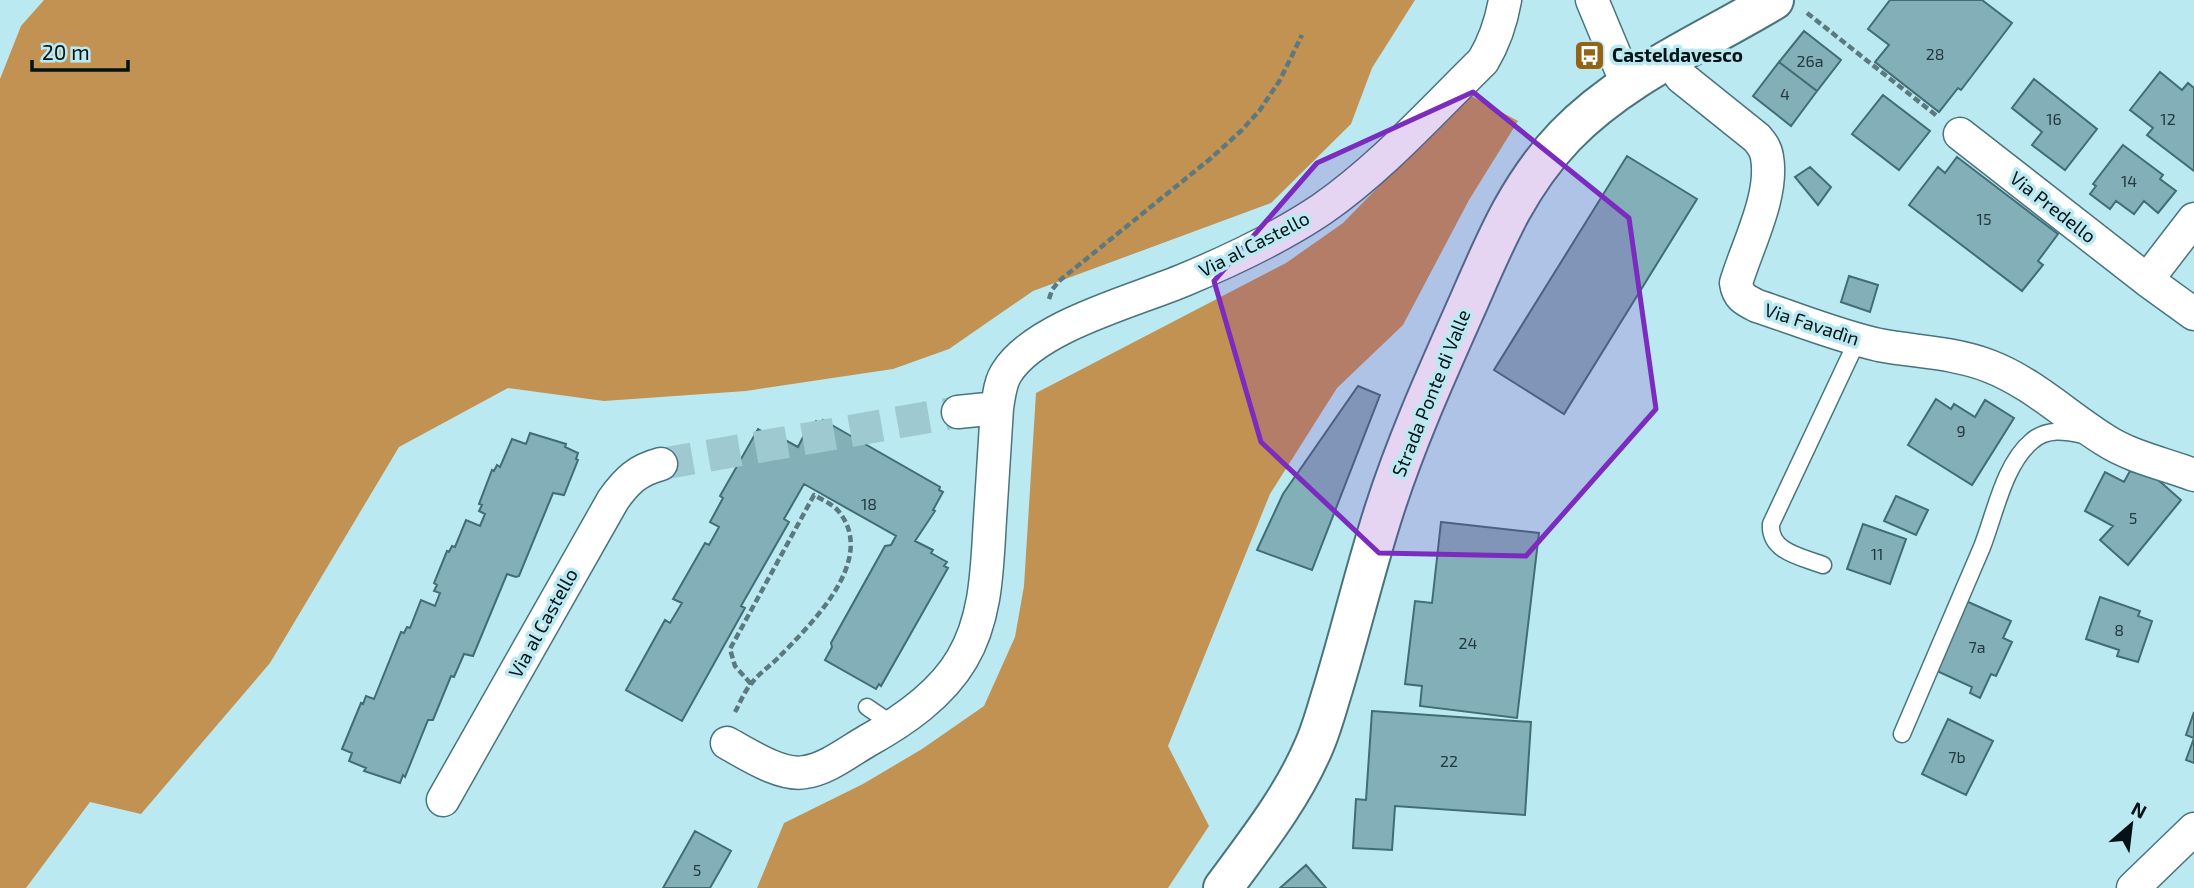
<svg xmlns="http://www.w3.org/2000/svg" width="2194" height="888" font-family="'Exo 2',sans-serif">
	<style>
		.forest { fill: #c29253 }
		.building { fill: #83afb8; stroke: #426d75; stroke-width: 2 }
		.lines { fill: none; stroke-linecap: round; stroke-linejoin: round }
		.street-tunnel { stroke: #9fc9d0; stroke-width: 32; stroke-dasharray: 32 16; stroke-linecap: butt }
		.lane-casing { stroke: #49747c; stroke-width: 19 }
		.street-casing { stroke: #49747c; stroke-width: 35 }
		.secondary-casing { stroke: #49747c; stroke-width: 42 }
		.path { stroke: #5b797f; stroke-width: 4.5; stroke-dasharray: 7 3.5; stroke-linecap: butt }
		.lane { stroke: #fff; stroke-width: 16 }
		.street { stroke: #fff; stroke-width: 32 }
		.secondary { stroke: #fff; stroke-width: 38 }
		.marked { fill: #7b2cbf; fill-opacity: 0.2; stroke: #7b2cbf; stroke-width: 5; stroke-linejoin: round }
		.labels { text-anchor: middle; stroke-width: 7; stroke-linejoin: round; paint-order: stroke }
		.number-label { font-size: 16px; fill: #22393e }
		.poi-label { font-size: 19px; font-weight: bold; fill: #021215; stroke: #bbe9f1; text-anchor: start }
		.street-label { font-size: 19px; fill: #021215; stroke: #bbe9f1 }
	</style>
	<rect width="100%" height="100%" fill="#bbe9f1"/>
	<path class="forest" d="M44,0H1415L1372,68L1351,124L1271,203L1033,291L949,349L893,369L746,391L604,401L508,388L399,447L270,663L141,814L90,802L26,888H0V79L21,26Z
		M1462,91L1518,121L1469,200L1403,325L1337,388L1270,494L1168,746L1209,826L1168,888H757L784,823L863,784L922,749L984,706L1015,637L1024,586L1036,393L1286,263L1343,223L1387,178Z"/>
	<path class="building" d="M1890,0H1982L2012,23L1961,90L1958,88L1939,112L1875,62L1889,45L1868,29Z
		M1804,31L1841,60L1817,91L1779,62Z
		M1779,62L1817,91L1791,126L1753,96Z
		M2160,72L2182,90L2188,83L2194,88V171L2147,135L2153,128L2130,110Z
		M2034,79L2097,129L2065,170L2032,145L2042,132L2012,108Z
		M1883,95L1930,131L1899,170L1852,134Z
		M2123,145L2163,175L2160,179L2176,191L2158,213L2144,201L2134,214L2116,201L2110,209L2090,194L2096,186L2093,184Z
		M1627,156L1697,199L1564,414L1494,370Z
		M1957,157L2058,234L2038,261L2043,265L2022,291L1909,205L1938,167L1945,173Z
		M1810,167L1831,187L1818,205L1795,177Z
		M1849,276L1878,285L1870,312L1841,302Z
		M1358,386L1380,395L1312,570L1257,550L1283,494Z
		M1936,399L1951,409L1954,404L1975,417L1985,400L2014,418L1972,485L1908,445Z
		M823,420L940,487L939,490L943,492L933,510L935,511L915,541L933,550L931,553L947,562L944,566L948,568L881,686L879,684L876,689L825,660L832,647L831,643L885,546L891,545L896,536L804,484L784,519L789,522L741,606L745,608L682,721L626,690L665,620L670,623L682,603L673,599L705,543L709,545L719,527L710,522L723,498L720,496L758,429L776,439L778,436L798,447L804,435L807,436L816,421L821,424Z
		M530,433L566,444L565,447L578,453L576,459L578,460L564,495L553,493L519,576L516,577L507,574L473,656L464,654L454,677L451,676L433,720H428L405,777L403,775L400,783L364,771L366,768L349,761L352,753L342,749L361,703L363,704L366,696L374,699L401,632L404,633L407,627L410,628L421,600L435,606L440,593L434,591L437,585L434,583L447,551L449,552L452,546L455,547L466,520L480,526L485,514L479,511L482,505L479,504L492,470L494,471L497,465L500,467L512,439L526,444Z
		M2130,471L2157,479L2181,500L2128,565L2100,540L2113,526L2085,511L2105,472L2124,482Z
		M1896,496L1928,510L1916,535L1884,521Z
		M1441,522L1539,533L1517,718L1420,706L1422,686L1405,684L1415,601L1432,603Z
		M1863,524L1906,539L1890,584L1847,569Z
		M2100,597L2140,611L2138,616L2152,621L2138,662L2117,656L2119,650L2086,639Z
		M1966,601L2011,621L2003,638L2012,642L1996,676L1991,674L1980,698L1970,693L1972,687L1937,671L1945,654L1942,652Z
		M1372,711L1531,722L1525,815L1395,806L1392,850L1353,848L1356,799L1366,800Z
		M2194,712V763L2186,760L2194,738L2186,735Z
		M1948,719L1993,741L1966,795L1922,774Z
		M695,831L731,851L710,888H663Z
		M1306,865L1326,888H1280Z"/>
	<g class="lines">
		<path class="street-tunnel" d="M661,464L958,412"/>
		<defs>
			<path id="lane" d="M1823,565C1802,557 1769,552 1771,524L1858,339
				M867,707L895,726
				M1902,734C1928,672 1956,609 1982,547C1995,514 2004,464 2032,441C2047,428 2065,431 2083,435"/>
			<path id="street" d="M1592,0L1627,84
				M1669,58L1681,77L1757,138C1762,144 1766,149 1767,157C1774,196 1747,246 1736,283C1738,297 1745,300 1757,306C1797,319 1838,336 1879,345C1915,352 1953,352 1989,366C2033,383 2065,415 2105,440C2131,457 2165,464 2194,475
				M1960,134L2147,280L2194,219
				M2147,280L2194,314
				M958,412L997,408
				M727,743C747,754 782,777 805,772C827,769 848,752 867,741C903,721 941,695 962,659C987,617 987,567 990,519C992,482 995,445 997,408C999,396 1000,382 1007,372C1036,326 1134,301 1184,280C1232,260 1279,238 1322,209C1381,168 1431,112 1483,61C1495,41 1501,23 1505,0
				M443,800L613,500C627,480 638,470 661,464
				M2133,888L2194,829"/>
			<path id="secondary" d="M1223,888C1256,843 1292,798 1314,746C1322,728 1327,708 1333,689C1351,630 1365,570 1384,511C1407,439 1439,369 1470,299C1496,239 1519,184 1565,136C1624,75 1703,43 1774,0"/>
		</defs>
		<use href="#lane" class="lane-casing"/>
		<use href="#street" class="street-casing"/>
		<use href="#secondary" class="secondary-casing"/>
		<path class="path" d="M1807,13L1937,116
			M1049,299L1052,290L1059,281L1210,159L1242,130L1260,110L1280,80L1302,35
			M735,712C740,703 744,692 751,684C758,674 769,667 778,658C809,626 877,562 840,513C834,505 823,500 814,495L730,649L735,666L751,684"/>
		<use href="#lane" class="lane"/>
		<use href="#street" class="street"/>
		<use href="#secondary" class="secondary"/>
	</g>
	<path class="marked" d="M1473,92L1629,218L1656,409L1526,556L1379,553L1261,442L1214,281L1317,163Z"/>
	<defs>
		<symbol id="bus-square" viewBox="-11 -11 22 22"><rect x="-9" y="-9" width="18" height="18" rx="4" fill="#956315" stroke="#bbe9f1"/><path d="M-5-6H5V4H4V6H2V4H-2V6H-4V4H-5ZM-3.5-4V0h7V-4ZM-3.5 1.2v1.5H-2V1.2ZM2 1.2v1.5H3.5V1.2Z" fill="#fff"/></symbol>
	</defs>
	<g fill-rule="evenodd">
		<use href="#bus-square" x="1572" y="38" width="35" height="35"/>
	</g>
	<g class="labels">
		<g class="number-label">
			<text x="1935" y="60">28</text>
			<text x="1810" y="67">26a</text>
			<text x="1785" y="100">4</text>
			<text x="2054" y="125">16</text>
			<text x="2168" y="125">12</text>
			<text x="2129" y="187">14</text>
			<text x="1984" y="225">15</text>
			<text x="1961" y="437">9</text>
			<text x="869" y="510">18</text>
			<text x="2133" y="524">5</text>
			<text x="1877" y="560">11</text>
			<text x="2119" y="636">8</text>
			<text x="1468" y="649">24</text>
			<text x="1977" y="653">7a</text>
			<text x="1957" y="763">7b</text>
			<text x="1449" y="767">22</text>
			<text x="697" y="876">5</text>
		</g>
		<g class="poi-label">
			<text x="1612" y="62">Casteldavesco</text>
		</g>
		<g class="street-label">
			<text transform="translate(2053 207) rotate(38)" y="7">Via Predello</text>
			<text transform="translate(1254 244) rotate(-27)" y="7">Via al Castello</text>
			<text transform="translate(1812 324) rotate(18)" y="7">Via Favadìn</text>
			<text transform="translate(1431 393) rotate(-68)" y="7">Strada Ponte di Valle</text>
			<text transform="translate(543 623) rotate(-61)" y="7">Via al Castello</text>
		</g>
	</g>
	<g transform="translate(2131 825) rotate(28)" stroke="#bbe9f1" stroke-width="5" paint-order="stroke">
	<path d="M0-5L12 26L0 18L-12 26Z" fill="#021215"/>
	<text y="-10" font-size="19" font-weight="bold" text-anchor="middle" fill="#021215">N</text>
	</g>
	<path d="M32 60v10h96v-10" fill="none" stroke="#021215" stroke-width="3.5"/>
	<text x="42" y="60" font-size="21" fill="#021215" stroke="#bbe9f1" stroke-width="5" paint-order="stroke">20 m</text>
</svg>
